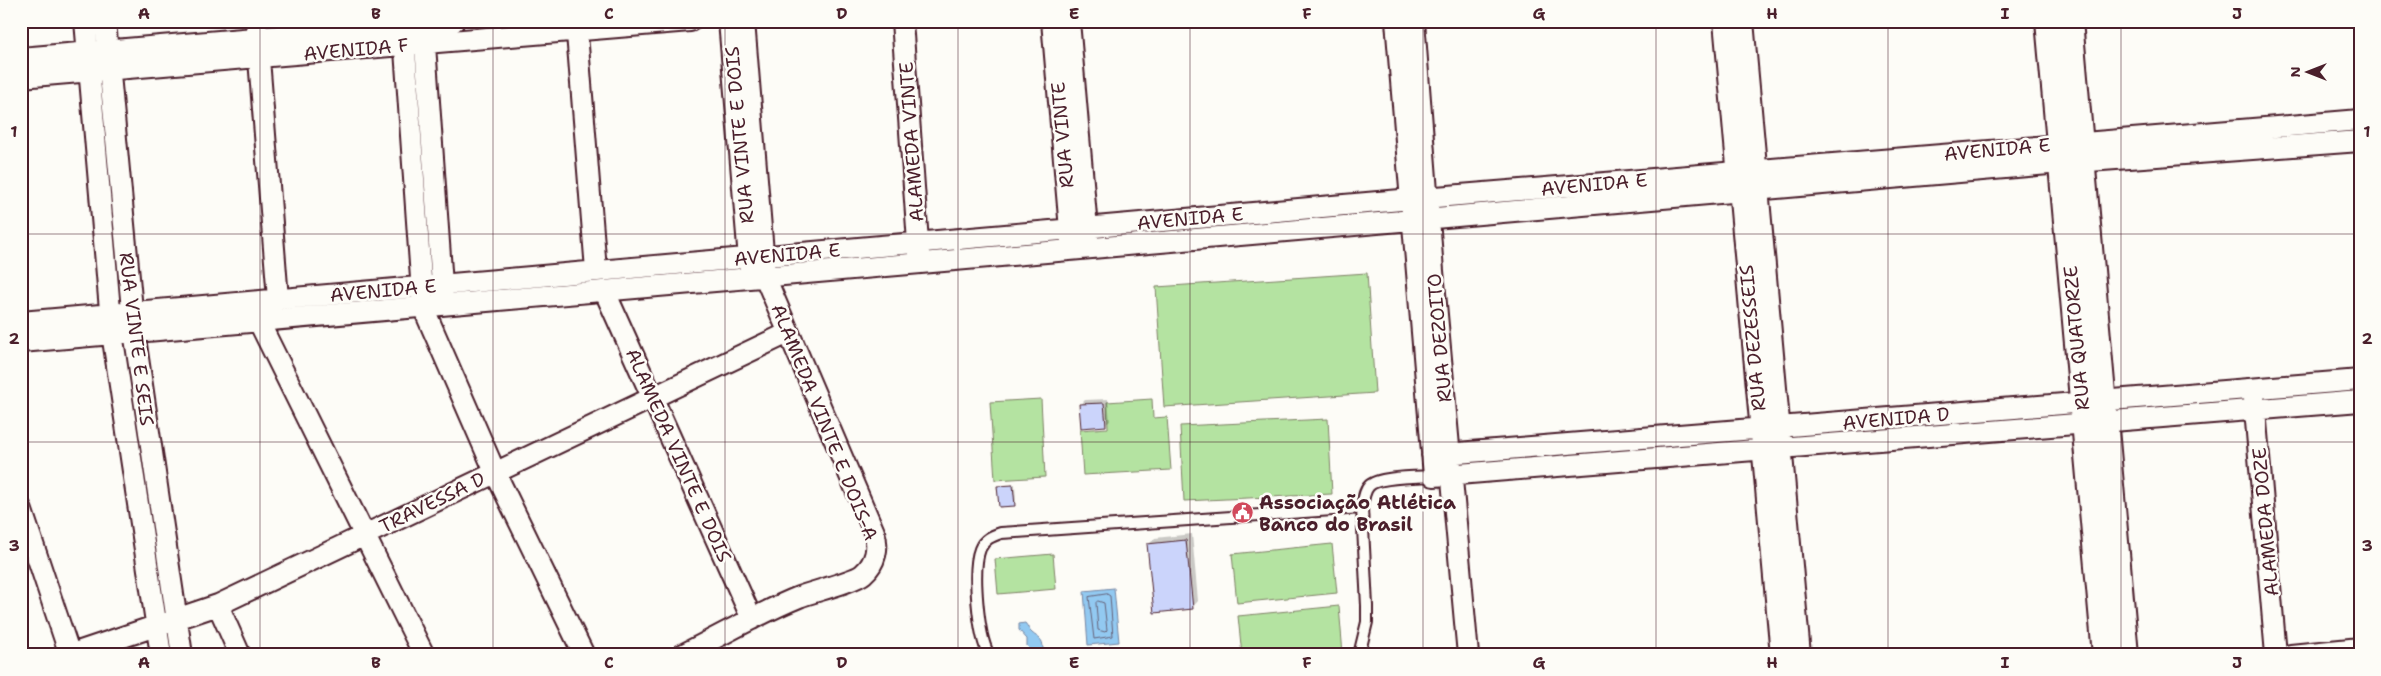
<svg xmlns="http://www.w3.org/2000/svg" width="2381" height="676" font-family="'Shantell Sans',sans-serif">
	<style>
		.green { fill: #b4e3a1; stroke: #7f8166 }
		.water { fill: #92c9f1; stroke: #7585a2 }
		.shadow { fill: #0003 }
		.lines { fill: none; stroke-linecap: round; stroke-linejoin: round }
		.shore { stroke: #67637a; stroke-width: 1 }
		.building { fill: #cbd4fb; stroke: #4a1f2b }
		.service-casing { stroke: #4a1f2b; stroke-width: 14 }
		.minor-casing { stroke: #4a1f2b; stroke-width: 24 }
		.tertiary-casing { stroke: #4a1f2b; stroke-width: 28 }
		.service { stroke: #fdfcf7; stroke-width: 10 }
		.minor { stroke: #fdfcf7; stroke-width: 20 }
		.tertiary { stroke: #fdfcf7; stroke-width: 24 }
		.grid { fill: none; stroke: #4a1f2b; stroke-width: 1; stroke-opacity: 0.55 }
		.labels { text-anchor: middle; stroke-width: 5; stroke-linejoin: round; paint-order: stroke }
		.street-label { font-size: 19px; fill: #4a1f2b; stroke: #fdfcf7 }
		.poi-label { font-size: 19px; font-weight: bold; fill: #4a1f2b; stroke: #fdfcf7; text-anchor: start }
		.neatline { fill: none; stroke: #4a1f2b; stroke-width: 2 }
		.grid-label { font-size: 16px; text-anchor: middle; font-weight: bold; fill: #4a1f2b }
	</style>
	<rect width="100%" height="100%" fill="#fdfcf7"/>
	<filter id="ink" filterUnits="userSpaceOnUse"><feTurbulence type="fractalNoise" baseFrequency=".02" numOctaves="2"/><feDisplacementMap in="SourceGraphic" scale="10" xChannelSelector="R" yChannelSelector="G"/><feConvolveMatrix kernelMatrix="1 2 1 2 8 2 1 2 1" color-interpolation-filters="sRGB"/></filter>
	<g filter="url(#ink)">
		<path class="green" d="M1367,273L1375,393L1164,407L1156,287Z
			M1041,399L1045,477L995,480L990,402Z
			M1152,399L1153,418L1167,417L1171,470L1083,475L1080,430L1108,428L1107,402Z
			M1328,419L1332,494L1184,501L1180,426Z
			M1332,544L1337,593L1237,603L1232,554Z
			M1053,554L1056,589L998,594L995,559Z
			M1339,606L1343,654L1242,655L1238,616Z"/>
		<path class="water" d="M1114,588L1119,642L1088,645L1084,591Z
			M1025,623C1028,626 1029,631 1032,633C1039,639 1043,638 1043,649C1036,653 1033,652 1027,646V639L1019,630V624Z"/>
		<path class="shadow" d="M1108,399L1110,421L1105,425L1080,405L1085,400Z
			M1015,484L1016,503L1014,505L999,487Z
			M1192,534L1198,601L1192,608L1149,544L1155,538Z"/>
		<g class="lines">
			<path class="shore" d="M1107,594L1110,596L1113,636L1094,639L1089,597Z
				M1098,601L1104,603L1107,630L1105,632L1098,630L1096,603Z"/>
		</g>
		<path class="building" d="M1104,403L1106,426L1081,428L1079,404Z
			M1013,485L1015,506L999,507L997,486Z
			M1186,540L1193,609L1154,613L1147,544Z"/>
		<g class="lines">
			<defs>
				<path id="service" d="M989,655C978,636 972,569 980,549C984,539 992,536 1001,533L1362,508
					M1359,655L1367,622V606L1362,508C1363,501 1364,491 1369,486C1378,476 1419,477 1434,476"/>
				<path id="minor" d="M85,21L112,333L161,655
					M105,21L134,331L182,655
					M256,21L278,299
					M403,21L423,307L495,472L584,655
					M576,21L596,270
					M729,21L750,271
					M902,21L919,256
					M1052,21L1071,241
					M1069,21L1088,240
					M1396,21L1434,476L2360,401
					M1414,21L1433,271L1468,655
					M1724,21L1781,655
					M1743,21L1800,655
					M424,31L443,299
					M21,58L454,21
					M21,77L690,21
					M605,292L752,619
					M21,322L1412,199L2360,120
					M259,322L424,655
					M21,342L2061,163L2360,141
					M2254,398L2276,655
					M1432,455L2360,380
					M21,508L70,655
					M218,605L240,655
					M69,655L218,605L788,333
					M682,655C721,636 759,613 799,597C812,592 855,581 863,574C876,563 879,547 874,532L765,277L744,21
					M2291,655L2360,648"/>
				<path id="tertiary" d="M2048,21L2105,655
					M2070,21L2126,655"/>
			</defs>
			<use href="#service" class="service-casing"/>
			<use href="#minor" class="minor-casing"/>
			<use href="#tertiary" class="tertiary-casing"/>
			<use href="#service" class="service"/>
			<use href="#minor" class="minor"/>
			<use href="#tertiary" class="tertiary"/>
		</g>
	</g>
	<path class="grid" d="M260,21V655M493,21V655M725,21V655M958,21V655M1190,21V655M1423,21V655M1656,21V655M1888,21V655M2121,21V655M21,234H2360M21,442H2360"/>
	<defs>
		<symbol id="civic-disc" viewBox="-11 -11 22 22"><circle r="9.5" fill="#d1495b" stroke="#fdfcf7"/><path d="M-.6-6.5H3V-4.5H.6V-3L4-1V1h2V6H-6V1h2V-1L-.6-3ZM-1.2 2.5V6h2.4V2.5Z" fill="#fff"/></symbol>
	</defs>
	<g fill-rule="evenodd">
		<use href="#civic-disc" x="1230" y="500" width="25" height="25"/>
	</g>
	<g class="labels">
		<g class="street-label">
			<text transform="translate(356 49) rotate(-5)" y="7">AVENIDA F</text>
			<text transform="translate(739 135) rotate(-95)" y="7">RUA VINTE E DOIS</text>
			<text transform="translate(1062 135) rotate(-95)" y="7">RUA VINTE</text>
			<text transform="translate(911 142) rotate(-94)" y="7">ALAMEDA VINTE</text>
			<text transform="translate(1997 149) rotate(-5)" y="7">AVENIDA E</text>
			<text transform="translate(1594 184) rotate(-5)" y="7">AVENIDA E</text>
			<text transform="translate(1190 218) rotate(-5)" y="7">AVENIDA E</text>
			<text transform="translate(787 254) rotate(-5)" y="7">AVENIDA E</text>
			<text transform="translate(383 290) rotate(-5)" y="7">AVENIDA E</text>
			<text transform="translate(1439 338) rotate(-95)" y="7">RUA DEZOITO</text>
			<text transform="translate(1752 338) rotate(-95)" y="7">RUA DEZESSEIS</text>
			<text transform="translate(2076 338) rotate(-95)" y="7">RUA QUATORZE</text>
			<text transform="translate(137 339) rotate(83)" y="7">RUA VINTE E SEIS</text>
			<text transform="translate(1896 418) rotate(-5)" y="7">AVENIDA D</text>
			<text transform="translate(825 422) rotate(68)" y="7">ALAMEDA VINTE E DOIS-A</text>
			<text transform="translate(679 455) rotate(66)" y="7">ALAMEDA VINTE E DOIS</text>
			<text transform="translate(432 502) rotate(-26)" y="7">TRAVESSA D</text>
			<text transform="translate(2265 522) rotate(-95)" y="7">ALAMEDA DOZE</text>
		</g>
		<g class="poi-label">
			<text x="1259" y="509">Associação Atlética<tspan x="1259" dy="22">Banco do Brasil</tspan></text>
		</g>
	</g>
	<rect width="2381" height="676" fill="none" stroke="#fdfcf7" stroke-width="55"/>
	<g transform="translate(2308 72) rotate(270)" stroke="#fdfcf7" stroke-width="4" paint-order="stroke">
	<path d="M0-4L9 19L0 12L-9 19Z" fill="#4a1f2b"/>
	<text y="-8" font-size="14" font-weight="bold" text-anchor="middle" fill="#4a1f2b">N</text>
	</g>
	<rect x="28" y="28" width="2326" height="620" class="neatline"/>
	<g class="grid-label">
		<text x="144" y="19">A</text>
		<text x="376" y="19">B</text>
		<text x="609" y="19">C</text>
		<text x="842" y="19">D</text>
		<text x="1074" y="19">E</text>
		<text x="1307" y="19">F</text>
		<text x="1539" y="19">G</text>
		<text x="1772" y="19">H</text>
		<text x="2005" y="19">I</text>
		<text x="2237" y="19">J</text>
		<text x="14" y="137">1</text>
		<text x="2367" y="137">1</text>
		<text x="14" y="344">2</text>
		<text x="2367" y="344">2</text>
		<text x="14" y="551">3</text>
		<text x="2367" y="551">3</text>
		<text x="144" y="668">A</text>
		<text x="376" y="668">B</text>
		<text x="609" y="668">C</text>
		<text x="842" y="668">D</text>
		<text x="1074" y="668">E</text>
		<text x="1307" y="668">F</text>
		<text x="1539" y="668">G</text>
		<text x="1772" y="668">H</text>
		<text x="2005" y="668">I</text>
		<text x="2237" y="668">J</text>
	</g>
</svg>
